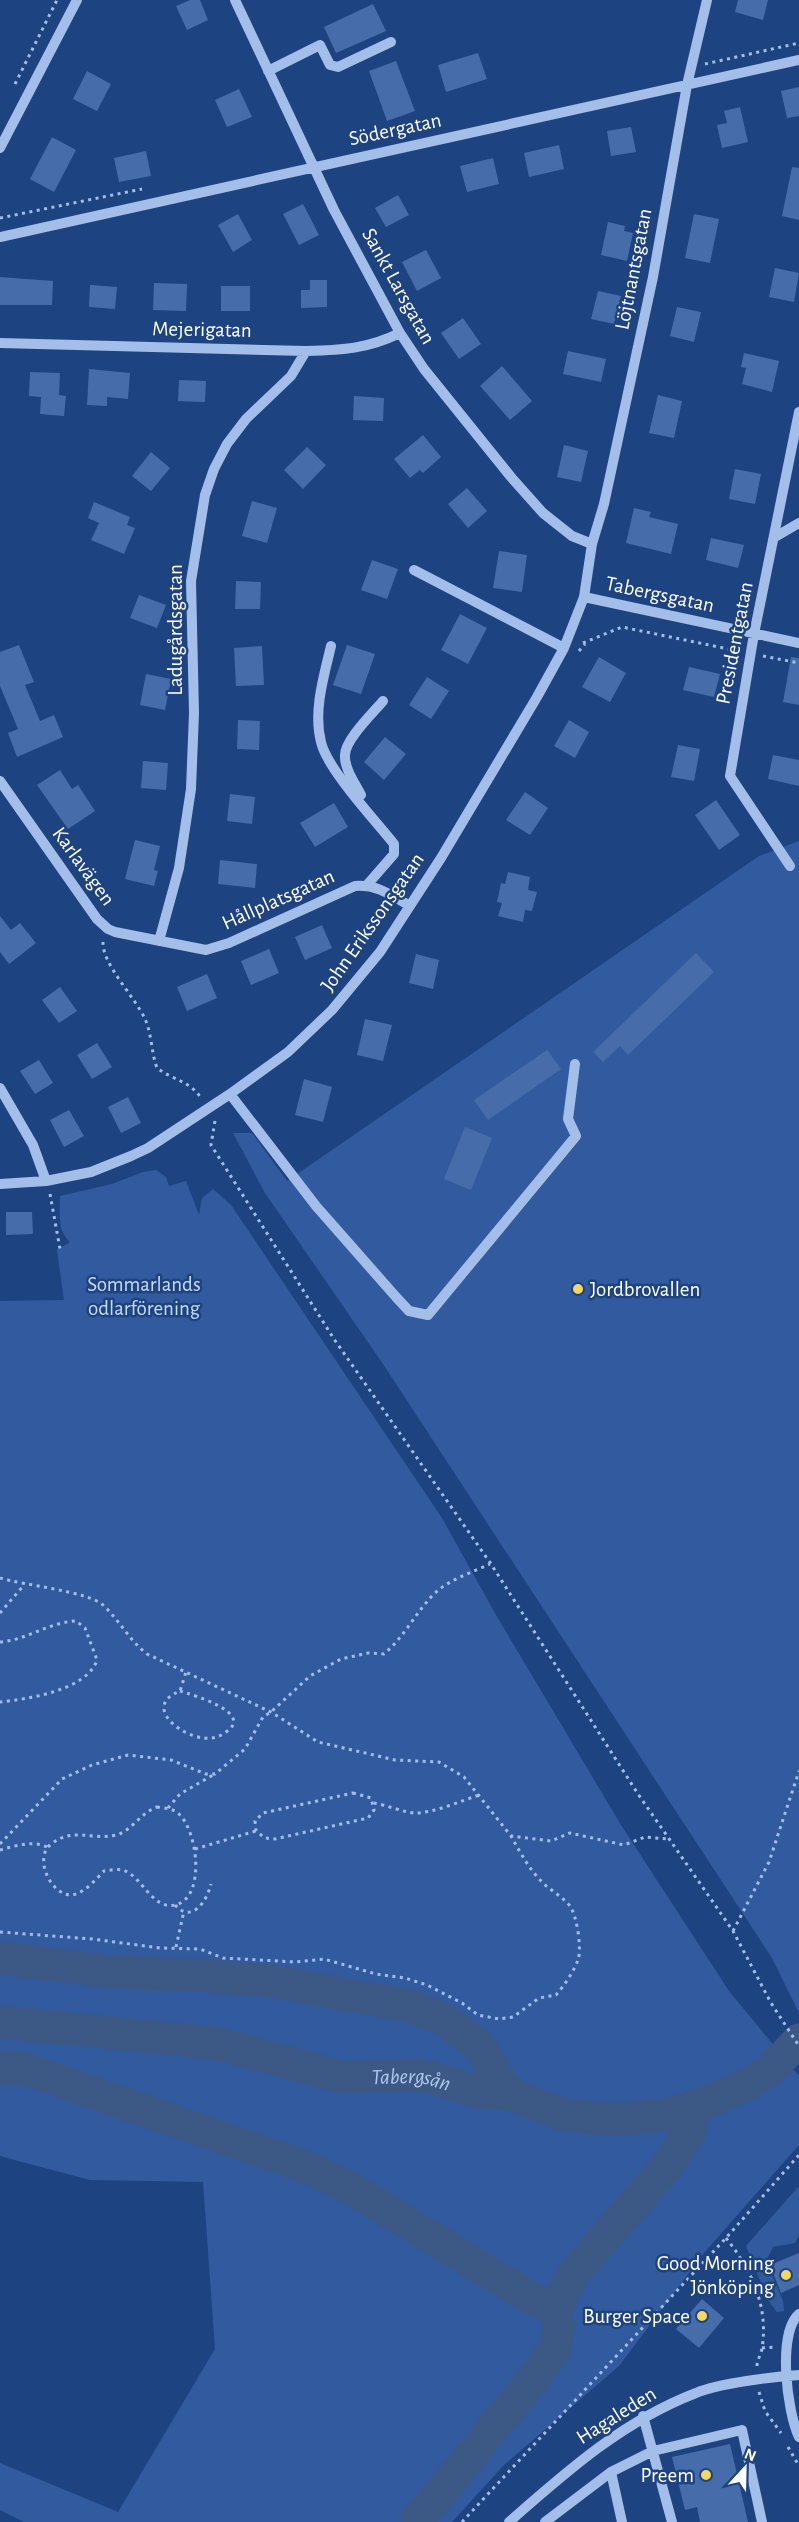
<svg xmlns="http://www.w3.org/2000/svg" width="799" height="2522" font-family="'Alegreya Sans',sans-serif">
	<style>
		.green { fill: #325b9f }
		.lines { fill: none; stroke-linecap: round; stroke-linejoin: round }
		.river { stroke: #3c5885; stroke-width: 33 }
		.building { fill: #476caa }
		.path { stroke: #a3bee9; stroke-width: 3; stroke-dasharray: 3 4.5; stroke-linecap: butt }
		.minor { stroke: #a3bee9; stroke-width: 10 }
		.poi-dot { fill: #f7d662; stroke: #1e4381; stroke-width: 2 }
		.labels { text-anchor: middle; stroke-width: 5; stroke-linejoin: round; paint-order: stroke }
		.street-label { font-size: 21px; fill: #fff; stroke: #1e4381 }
		.park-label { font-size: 21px; fill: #c7daf7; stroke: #1e4381 }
		.poi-label { font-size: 21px; fill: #fff; stroke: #1e4381; text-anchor: end }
		.water-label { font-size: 22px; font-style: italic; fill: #aec8f0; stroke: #1e4381 }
	</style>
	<rect width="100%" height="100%" fill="#1e4381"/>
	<path class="green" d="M799,841V2013L772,1958L383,1364L265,1193L233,1133H252L287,1181L759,856Z
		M156,1170L166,1177L169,1186L186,1181L199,1215L202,1198L213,1189L231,1205L442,1518L496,1615L621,1825L729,1991L799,2076V2145L704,2253L619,2366L504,2465L452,2522H24L0,2510V2463L118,2512L215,2349L203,2182L90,2180L0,2156V1301L64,1300L57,1250L70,1242C57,1231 60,1212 60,1196L112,1184L143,1172Z
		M799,2186V2235L795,2243L773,2247L766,2261L783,2301L784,2311L777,2312L768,2300L746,2246Z"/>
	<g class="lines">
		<g class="river">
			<path d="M0,1958L106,1971L209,1976L271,1981L411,2006L443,2019L478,2045L509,2094"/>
			<path id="s1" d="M0,2022L216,2043L342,2077L423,2075L478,2092L509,2094L561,2114L611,2120L667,2115L711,2101L746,2085L769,2071L799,2040"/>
			<path d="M0,2068L25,2069L298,2164L347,2186L521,2292L556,2311"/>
			<path d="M416,2522L527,2387L555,2349L559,2328L556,2311L562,2295L575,2272L668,2165L690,2132L693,2107"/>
		</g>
	</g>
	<path class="building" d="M190,0H200L208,20L187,30L176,6Z
		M738,0H768L763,20L735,12Z
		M373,4L386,31L336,53L324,27Z
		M478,53L487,79L446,92L438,65Z
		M396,61L415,111L387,121L369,71Z
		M87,71L111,84L97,111L73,99Z
		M799,87V116L787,118L781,91Z
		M239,89L252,117L227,127L215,100Z
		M740,107L748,142L722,148L717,125L727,123L724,111Z
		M631,127L636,152L611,156L607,131Z
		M52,137L76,150L54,192L30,179Z
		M559,145L564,169L529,177L524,153Z
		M146,151L151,176L119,182L114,158Z
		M493,158L499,184L467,192L460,166Z
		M792,167L799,168V220L782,216Z
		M398,195L409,215L386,227L375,208Z
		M303,204L319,235L299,245L283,214Z
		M238,214L252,240L233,252L218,225Z
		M694,214L719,219L710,263L685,258Z
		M608,222L625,226L624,231L633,233L627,261L601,255Z
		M426,250L441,278L417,291L402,262Z
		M775,268L799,273L794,302L769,297Z
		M0,277L53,281L52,305H0Z
		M310,280H327V307L301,308V290H310Z
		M154,283L187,284L186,311L153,310Z
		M90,285L117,287L115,309L89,307Z
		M221,286H250V311H221Z
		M598,291L621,296L614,324L591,319Z
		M677,307L701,312L694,342L670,336Z
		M463,318L481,344L459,359L441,333Z
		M568,351L606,359L601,382L563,374Z
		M744,353L779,361L772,392L742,384L746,368L741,367Z
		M502,366L532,401L510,420L480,386Z
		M89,369L130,373L128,399L107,397V406L87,405Z
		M30,372L60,373L59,395L66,396L64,416L40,414L41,397L29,396Z
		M179,380L206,381L205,402L178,401Z
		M658,395L682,401L674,438L649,433Z
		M354,396L384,398L383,421L353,420Z
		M423,435L441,457L423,473L420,470L410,478L394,459Z
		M564,445L588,451L581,482L557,477Z
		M307,447L326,465L303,489L284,470Z
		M151,452L170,468L151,491L132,476Z
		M735,469L761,474L755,504L729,499Z
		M467,488L487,511L468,528L448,504Z
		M252,501L277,508L267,543L242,536Z
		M94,502L130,517L127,525L135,528L124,554L91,540L99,523L88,518Z
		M634,508L651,512L649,517L678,524L671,554L626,543Z
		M711,538L744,545L738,568L706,560Z
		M499,551L527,555L522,592L493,588Z
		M372,560L398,569L387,599L361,590Z
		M236,581L261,582L260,609H235Z
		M139,595L166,605L157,628L130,618Z
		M460,614L487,628L468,664L441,650Z
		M19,645L34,682L25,685L40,721L54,715L63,737L17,757L8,733L18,729L0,686V652Z
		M347,645L375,654L361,694L333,685Z
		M262,646L264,685L236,686L234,648Z
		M599,657L626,673L610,702L582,687Z
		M791,657L799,658V705L783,702Z
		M689,667L720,674L714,697L683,690Z
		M146,674L171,679L165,710L140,705Z
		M427,677L449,691L431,719L409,705Z
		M238,720L260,721L259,750L237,749Z
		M569,720L589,732L575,758L554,746Z
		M385,737L406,754L384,780L364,762Z
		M678,745L700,749L694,781L671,777Z
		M773,755L799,760V786L768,779Z
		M143,761L168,763L166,790L141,788Z
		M60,770L72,789L78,785L95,811L68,829L37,785Z
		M525,792L548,808L530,835L506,820Z
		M230,794L255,797L252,824L227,821Z
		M716,800L740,835L719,850L695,815Z
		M334,803L348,827L315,847L300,823Z
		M135,840L160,846L154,870L158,871L154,886L125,879Z
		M220,860L257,864L255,888L218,884Z
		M508,872L530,877L528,890L537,892L532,911L525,910L523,922L498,916L502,903L497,902L501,883L505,884Z
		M0,916L11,930L20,923L36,943L9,964L0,952Z
		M322,925L332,948L305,960L295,937Z
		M269,949L279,973L251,985L241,961Z
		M696,953L714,972L628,1055L620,1046L603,1062L593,1052Z
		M416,954L439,960L433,989L409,983Z
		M207,974L217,998L187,1011L177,987Z
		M60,987L77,1011L59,1023L42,1000Z
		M365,1019L392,1025L383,1061L357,1055Z
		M97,1043L112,1067L92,1079L77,1055Z
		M547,1050L561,1069L488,1120L474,1100Z
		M39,1060L53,1083L35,1094L20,1071Z
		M304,1079L332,1087L323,1122L295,1115Z
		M128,1097L141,1123L121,1133L108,1107Z
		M69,1110L84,1136L64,1147L50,1120Z
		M465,1127L492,1138L471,1190L444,1179Z
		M6,1212H32L33,1234L6,1235Z
		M799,2253V2285L781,2293L770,2265Z
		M702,2299L724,2318L699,2348L676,2329Z
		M730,2444L748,2522H700L697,2507L685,2510L672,2457Z"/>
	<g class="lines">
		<path class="path" d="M705,64L799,43
			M15,84L57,0
			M0,218L142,189
			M583,643L622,627L738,651
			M579,651L585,644
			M763,656L799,663
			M103,942C102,964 135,997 145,1019C152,1034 151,1052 157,1068C173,1080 190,1081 201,1098
			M215,1121L211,1145L334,1339L491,1564L638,1794L733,1931L771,2003L799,2046
			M50,1194L60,1249
			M0,1578C23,1585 90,1592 103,1605C120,1621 129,1640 147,1654L271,1712L318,1742L395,1760L439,1762L464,1777L511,1836L551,1841L570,1833L624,1845L645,1837L668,1839
			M0,1613L24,1585
			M0,1642C27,1640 49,1622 76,1621L85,1628L97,1660C87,1690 29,1699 0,1702
			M180,1691C193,1695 255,1713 226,1732C219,1737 213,1739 204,1738C180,1736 142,1706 180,1691L186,1672
			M353,1793L371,1798L374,1810L368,1818L275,1839L265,1838L256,1831L255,1821L263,1813Z
			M374,1803C386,1805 406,1813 415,1813C434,1813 461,1801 479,1795
			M157,1807C165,1808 174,1809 179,1814C198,1832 206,1898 175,1905C152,1910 142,1876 123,1870C117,1869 110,1870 104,1871C96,1879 84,1894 71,1895C51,1895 34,1859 50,1845C73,1826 91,1841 116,1835C132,1831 140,1813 157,1807Z
			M168,1808L180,1794L213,1775
			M0,1844L62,1779L92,1765L128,1755L171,1760L206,1774H215L245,1749L263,1717L271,1712L310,1676L341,1659L368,1653L384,1654C404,1637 415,1614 432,1596C447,1580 471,1573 490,1564
			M195,1849L256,1831
			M0,1850C15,1846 32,1840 47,1847
			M175,1905C192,1924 207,1901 211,1884
			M733,1931L769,1862L799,1771
			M0,1932L92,1939L160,1948L200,1949L223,1958L296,1962L324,1959L376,1974L405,1978L427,1985L462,2003L478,2015L499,2019L513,2017L539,1998L556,1995C564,1986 574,1971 578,1960C582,1949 577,1916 570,1906C562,1896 551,1891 542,1882C529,1869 520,1852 511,1836
			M176,1947L184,1911
			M726,2238C751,2269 769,2307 762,2348C761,2355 757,2360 757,2366
			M762,2348L775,2347
			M759,2392L765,2411L781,2433
			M788,2447L799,2466
			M462,2522L726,2238L799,2155"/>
		<path class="minor" d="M235,0L334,210L400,333L424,369L511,477L543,513L572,536L592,544
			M268,71L320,45L330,65L338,67L391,42
			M0,148L77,0
			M0,237L799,60
			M0,343L306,351C343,350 367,349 400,333
			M775,537L799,523
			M414,570L564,648
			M584,597L799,643
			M331,646C324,676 313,711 321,742C327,769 375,820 394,844V854L367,885
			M0,781L97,919L108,929L115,932L206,950L229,943L355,886C377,884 391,895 410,906
			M361,795C355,783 344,768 345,755C345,740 373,713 383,701
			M790,866L730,776L754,634L799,412
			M159,941L179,868L191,789L194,713L191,581L205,495L214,469L227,444L246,419L291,376L306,351
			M0,1088L33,1145L46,1181
			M230,1094L316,1206L396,1297L409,1311L428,1315L576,1136L568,1119L575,1064
			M0,1184L46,1181L91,1172L131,1156L148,1148L230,1094L288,1052L332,1010L380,952L441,858L537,697L564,648L584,597L592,544L604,504L653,277L687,85L707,0
			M799,2314C777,2333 787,2412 799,2437
			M643,2416L672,2522
			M611,2472L622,2522
			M509,2522C567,2471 623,2421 696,2393C720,2383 772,2377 799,2375
			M545,2522L611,2472L653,2451L742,2430L762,2522"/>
	</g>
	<g class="poi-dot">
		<circle cx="578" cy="1289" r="6"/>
		<circle cx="786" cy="2275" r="6"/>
		<circle cx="702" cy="2316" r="6"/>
		<circle cx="706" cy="2475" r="6"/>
	</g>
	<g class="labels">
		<g class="street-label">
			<text transform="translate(395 129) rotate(-12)" y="7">Södergatan</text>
			<text transform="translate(633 269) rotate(-79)" y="7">Löjtnantsgatan</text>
			<text transform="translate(399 286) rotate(61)" y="7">Sankt Larsgatan</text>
			<text transform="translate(202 329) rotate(1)" y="7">Mejerigatan</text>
			<text transform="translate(660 594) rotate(12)" y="7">Tabergsgatan</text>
			<text transform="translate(175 630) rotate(-90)" y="7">Ladugårdsgatan</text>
			<text transform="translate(734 643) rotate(-79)" y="7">Presidentgatan</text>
			<text transform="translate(84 866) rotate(54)" y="7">Karlavägen</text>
			<text transform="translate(278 899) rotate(-24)" y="7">Hållplatsgatan</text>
			<text transform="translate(372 922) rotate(-55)" y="7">John Erikssonsgatan</text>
			<text transform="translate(616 2415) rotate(-32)" y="7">Hagaleden</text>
		</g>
		<g class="park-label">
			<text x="144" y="1291">Sommarlands<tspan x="144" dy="24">odlarförening</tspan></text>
		</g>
		<g class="poi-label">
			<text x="590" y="1296" text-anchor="start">Jordbrovallen</text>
			<text x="774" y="2270">Good Morning<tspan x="774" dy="24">Jönköping</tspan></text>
			<text x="690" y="2323">Burger Space</text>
			<text x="694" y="2482">Preem</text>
		</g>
		<g class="water-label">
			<text dy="8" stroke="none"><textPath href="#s1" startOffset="417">Tabergsån</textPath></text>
		</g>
	</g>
	<g transform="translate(745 2468) rotate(22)" stroke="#1e4381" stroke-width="4.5" paint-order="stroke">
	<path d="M0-4.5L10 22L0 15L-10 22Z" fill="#ffffff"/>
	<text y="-9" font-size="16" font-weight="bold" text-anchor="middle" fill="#ffffff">N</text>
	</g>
</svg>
